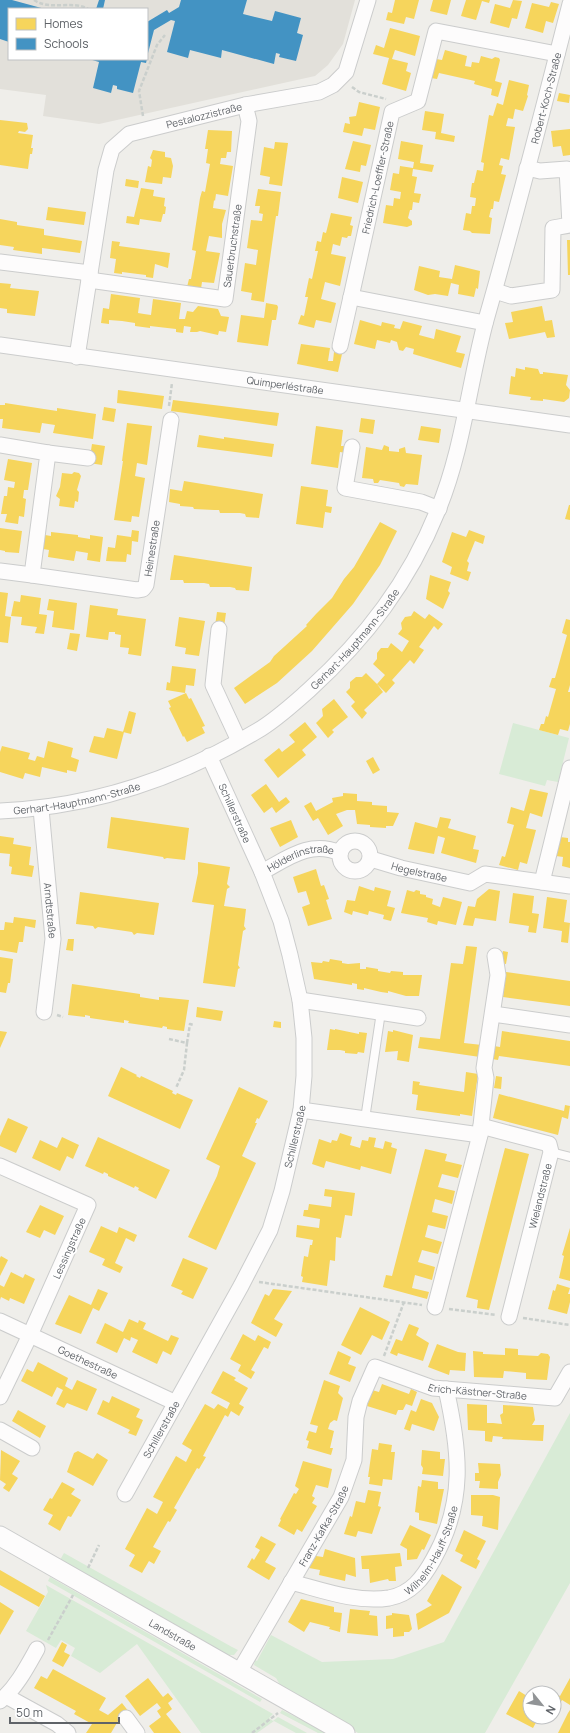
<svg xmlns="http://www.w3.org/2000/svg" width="570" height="1733" font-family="Manrope,sans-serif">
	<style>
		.education { fill: #e2e0da; fill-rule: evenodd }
		.green { fill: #d8ebd6 }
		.homes { fill: #f6d55c }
		.schools { fill: #4393c3 }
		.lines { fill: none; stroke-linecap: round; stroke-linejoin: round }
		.service-casing { stroke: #cbcccc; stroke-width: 10 }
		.minor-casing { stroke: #cbcccc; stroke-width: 17 }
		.tertiary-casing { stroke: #cbcccc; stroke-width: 21 }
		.path { stroke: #cacfcc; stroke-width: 2.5; stroke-dasharray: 4 2; stroke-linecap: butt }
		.service { stroke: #fdfcfc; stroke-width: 8 }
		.minor { stroke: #fdfcfc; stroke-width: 15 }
		.tertiary { stroke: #fdfcfc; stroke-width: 19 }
		.labels { text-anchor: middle; stroke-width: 4; stroke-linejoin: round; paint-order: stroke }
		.street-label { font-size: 10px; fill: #5f6368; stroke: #fff }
	</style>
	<rect width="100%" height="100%" fill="#efeeea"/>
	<path class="education" d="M0,0H355L343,44L328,65L315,76L99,124L43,116L46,95L0,89ZM9,9H147V59H9Z"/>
	<path class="green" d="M513,723L569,738L558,782L547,780L545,786L499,774Z
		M570,1413V1583L485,1733H358L283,1690L276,1678L254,1665L255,1660L257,1661L271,1635L322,1662L393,1659L444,1642Z
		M64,1553L232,1647L238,1650L234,1655H229L219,1651L60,1560Z
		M50,1577L262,1699L260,1702L48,1581Z
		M46,1585L273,1714L269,1718L273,1721L278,1717L307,1733H296L274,1721L257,1733H201L137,1644L100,1673L71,1656L75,1648L61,1640L56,1648L26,1631L48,1592Z
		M282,1710L327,1733H318L280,1713Z"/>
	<path class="homes" d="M395,0H419L414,19L406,17L404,24L386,20L388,12L392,13Z
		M433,0H451L447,15L430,11Z
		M466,0H490L489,3L482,1L476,20L461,16Z
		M513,0L522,1L517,19L512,18L509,28L490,23L495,4L510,8Z
		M551,2L559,4L553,23L546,21L543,33L525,28L532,3L549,7Z
		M390,28L420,36L415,56L395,50L392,59L408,63L406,71L411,73L406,91L382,84L389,58L373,54L376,45L384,48Z
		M445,50L467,56L465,66L471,67L472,62L479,63L481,56L492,59L495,57L499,58L500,60L495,81L502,83L498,97L491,95L492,89L474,84L475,81L439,73L437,79L431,78L436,59L442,60Z
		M509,80L529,85L527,95L528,96L523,111L515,109L513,119L508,118L506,126L515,127L509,160L501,158L499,165L503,166L501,174L506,175L499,202L494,201L493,209H491L489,217L492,218L490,234L472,233L470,231L463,230L466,213L471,214L472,206H475L476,198L470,197L472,183H474L477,170L483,171L484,163L481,162L489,115L493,116L497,103L503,105Z
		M559,93L570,95L569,103L557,101Z
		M359,102L380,107L375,130L364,128L362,136L343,132L345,123L350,124L349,117L356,116Z
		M425,111L444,114L441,133L455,136L454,142L435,139L436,132L422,130Z
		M0,120L27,123L28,129L25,132L19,131L18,133L33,135L31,148H33L32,154H30L28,169L0,165Z
		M570,129V155L563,156L561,146L553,147L551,131Z
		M208,130L232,131L231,152H227L226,158H221L220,164L233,166L228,196L216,194L215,201L214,200L213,208L226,210L222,224V238L209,236L206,251L220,253L214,283L202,282L201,289L187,287L189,279H191L196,251L192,250L200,198L202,191L205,192L210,164L206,163L208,149H205Z
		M353,141L371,145L366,166L361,165L360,172L345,169Z
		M401,141L423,145L420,163L434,165L432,172L413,169L412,176L417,177L414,193L421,194L419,203L413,202L412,210H410L408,218L412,221V225L407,227L383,223L386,205L393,206L394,198L400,199L401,192L390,190L393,173L399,174L400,166L413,168L414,162L398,159Z
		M275,142L288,143L282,186L269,184L270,177L260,175L264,147L274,149Z
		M153,150L165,152V157L171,158L173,166L171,178L163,177L162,184L145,182L148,166L151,167L152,160L150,158Z
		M342,177L363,182L358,203L338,198Z
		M126,179L139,181L138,188L125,186Z
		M141,188L154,190L153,196L165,198L164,206L166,207L165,214H163L161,222L140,219L139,225L126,223L127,216L134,217Z
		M258,189L281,192L278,216H276L275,223L264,302L251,300L252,293L241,291L245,263L256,265L258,250L247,248L251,220L262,221L263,214L259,213L260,206H255Z
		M48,207L86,212L84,225L46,220Z
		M331,213L352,217L350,225L353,226L351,236H348L347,238L342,237L340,246L333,244L331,254L346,257L340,286L325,282L323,291L321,299L336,303L331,323L316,320L314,328L298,324L301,315L304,316L308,297H305L309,278L312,279L318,251H315L317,241L321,242L323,232L326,233Z
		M0,219L17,222V225L44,229V235L82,241L80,253L42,248V254L13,250L14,247L0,245Z
		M567,240H570V275H568Z
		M112,241L120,242L119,246L170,253L168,268L155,264L153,278L146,277V275L122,272V274L114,273L116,259L110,258Z
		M455,265L480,271L478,289L476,288L474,297L458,294L459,285L451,283L448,296L435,294L428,295L414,290L419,266L440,271L439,277L452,279Z
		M0,283L11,284L10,288L39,291L35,316L7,313V309L0,308Z
		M111,294L140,298L138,313L144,314L151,315L153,299L181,303L179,319H185L187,311L193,312L198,306L218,309L221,316L229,317L226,332L219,331L218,335L200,331L197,332H190L191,327L184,326L183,333L176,332V329L150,326V328L135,326V323L122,321L109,320V324L101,323L103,308L109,309Z
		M266,303L277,305L278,307L276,320H272L268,346L237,342L241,315L264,318Z
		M542,306L545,321L552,320L555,337L547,338L545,332L509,339L505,323L513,322L511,312Z
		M360,320L381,326L382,322L395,325L394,328L400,329L403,321L422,326L419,335L434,339L436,329L461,336L456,352L465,354L461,368L413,354L414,349L406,347L403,351L399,350L397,342L391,340L390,343L377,340L375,349L354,344Z
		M301,344L330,348L328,361H333L334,352L342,354L338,372L297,364Z
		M525,367L538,369L540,374H543V372L568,375L566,385L570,390L569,398L564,402L543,399V401L530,400L531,397L509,394L511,376L515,377L516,368L525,370Z
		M118,390L164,396L162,409L117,403Z
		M173,400L279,413L277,426L171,411Z
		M5,403L57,411V408L96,414L93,439L53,433L55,425L42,423L40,433L2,428L3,419H0V405H5Z
		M104,407L116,409L114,422L102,420Z
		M361,418L375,420L373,434L359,432Z
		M127,423L152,426L147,465L137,463L136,470L135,476L145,478L139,517L132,516L131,522L114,520L123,461H122Z
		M316,426L343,430L341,446H347L346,453L340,452L338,468L311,464Z
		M421,426L441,429L439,443L418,440Z
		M199,435L224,439V437L274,444L272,457L197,447Z
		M92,444L105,446L102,465L89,463Z
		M384,445L389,447V451L399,452V449L405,447L406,453L422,455L418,485L406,484L404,487L400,486L399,483L380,480L378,483H374L373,479L362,478L366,447L382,450Z
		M8,459L32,463L28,490H24L23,498L26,499L24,517L19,516L18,524L5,522L7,514H1L4,496H7L8,487L14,488L15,482L4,480Z
		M74,472L79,473L81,476L77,490L79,492L78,502L75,501L74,508L59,506L60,499L56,496L60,487L62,473L72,474Z
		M184,481L263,494L259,518L246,517L245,514L240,513H220L219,510H214L194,509L193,507L180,506V504L169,502L170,489L182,491Z
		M301,486L328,490L326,506L332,507L331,513L325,512L323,528L296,524Z
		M569,505H570V520L565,519Z
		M380,522L397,531L380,565L353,604L312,651L277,683L245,704L234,688L270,662L274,656L307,626L306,625L316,614L332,598L344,579L354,567Z
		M0,528L22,531L19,553L5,552V551L0,550Z
		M132,530L139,531L138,542L132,541L131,555L127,554L126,562L106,561L108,547L115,548L117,535L131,537Z
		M469,530L485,536L483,544L475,541L467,561L469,563L467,571L471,572L468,581L450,574L452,567L442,562L452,532L466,537Z
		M51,532L78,535V537L90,539V535L103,537L100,562L87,560L88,553L76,551L74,561L48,557L49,550L43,549L45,535L51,536Z
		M174,555L252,567L249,591L236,590L235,588L230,587H210L209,584L204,583H184L183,580H170Z
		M430,575L451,582L448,591L450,593L443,609L426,599Z
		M0,592L8,593L5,616L11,617L8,643L0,642Z
		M21,595L41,598L39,614L47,615L44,634L35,633L37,627L21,625L22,617L11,616L14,601L20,602Z
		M49,599L77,603L74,630L52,627L54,611L47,610Z
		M90,605L118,609L117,615L146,619L141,656L128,654L129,648L120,647L121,635L115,634V632H109L108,640L86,637Z
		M414,611L425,619L429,614L443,624L438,630L434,626L419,647L424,650L414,664L410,660L392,680L395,683L386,693L377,684L383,692L364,710L367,713L362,719L351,706L355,702L346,692L350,688V682L356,677H362L366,673L377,684L385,675L373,664L377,659V653L381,648H388L391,643L402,652L409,641L398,634L402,629L401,623L405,617L411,616Z
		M217,612L226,613L224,627L215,626Z
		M179,617L205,621L199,656L185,654L186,648L175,646Z
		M566,619L570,620V685L568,692H570V724L568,731L560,729L558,735L539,730L541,724H544L546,716L548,717L556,689L549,687L552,678H555L567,635L562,633Z
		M70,633L80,634L77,651L67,649Z
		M172,666L196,669L194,686L186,685L185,693L166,690L167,682L170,683Z
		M186,693L189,699L191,698L205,726L202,727L205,733L187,742L184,736L183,737L176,722L169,708L171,707L168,701Z
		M334,699L348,717L332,730L334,732L328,738L316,723L323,716L322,709Z
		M129,711L136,713L131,734L123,732Z
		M305,722L317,737L302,750L306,755L278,778L264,760L279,748L282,752L295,742L289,735Z
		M107,728L124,732L117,759L89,752L94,736L104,738Z
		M48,741L73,748L71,757L79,760L76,772L67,770V773L42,767L40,777L25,773L23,779L0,772V752L2,746L30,753L28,759L35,761L37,756L44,758Z
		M373,757L380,770L373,774L366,761Z
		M266,784L279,802L286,797L290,802L276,813L272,807L264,813L251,795Z
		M530,789L548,793L542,817L530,813L526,828L536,830L527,864L520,862L518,870L499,865L502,856L505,857L514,825L507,823L511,807L524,811Z
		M343,793L357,794V801L372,802V805L387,806V812L399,813L393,826H386V828L370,827V825L357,824L355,810H347L336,814L343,826L328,835L318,818L313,821L304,806L311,802L316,811L333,802L332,798L343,796Z
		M111,817L189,828L185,860L167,858L164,859L163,857L107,848Z
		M440,817L451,819L448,828L476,836L473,849L479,850L476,863L441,853L445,838L438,836L434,854L408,849L415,822L437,828Z
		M291,820L298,837L280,847L270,828Z
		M0,836L14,838L13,844L31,847L29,865L34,866L32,877L11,874L12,867L9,866L10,854L0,853Z
		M560,837L568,838V842H570V868L562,866L563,857L556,856Z
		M198,862L230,867L227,884L230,887L227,889L224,906L246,909L244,926L246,929L243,931L238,965L240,968L238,969L235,987L203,983L214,905L192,902L198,873Z
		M316,869L321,886L324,885L329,899L326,900L332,919L308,926L302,907L310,904L306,891L298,893L293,877Z
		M359,886L374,891L375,887L391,891L387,906L395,908L391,921L383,919L384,915L369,911L368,915L353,911L352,915L344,912L347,900L355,901Z
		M489,889L500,891L496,921L475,918L473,926L463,925L468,906L475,907L477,899Z
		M407,890L414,892L416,890L420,891V894L426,895V897L433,899L432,904L440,907L443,897L462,902L456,925L438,921L437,925L427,922L428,918L401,913Z
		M80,892L159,903L154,935L137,933L134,935L132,932L98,927L95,929L93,926L76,924Z
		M513,893L534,896L532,913L539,914L536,933L528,932L529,926L509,923Z
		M547,897L567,900L564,922L570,923L568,943L561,942L562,931L543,928Z
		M14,917L36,920L35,928L25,926L23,942H19L17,953L0,950V930H4L5,922L13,923Z
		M68,939H74L73,951L66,950Z
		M466,946L477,947L464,1043L482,1045L480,1057L418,1048L420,1037L440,1039L451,963L463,964Z
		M503,951L508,952L506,964L501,963Z
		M0,957L13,959L10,983H8L6,993L0,992Z
		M330,959L342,961V963L348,964L360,963V969H366V967L378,969V971L390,973L391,971L403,972V975H422L419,996H406L388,991V993L381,992L364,988V990L357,989V984L352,983V985L314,979L311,962L322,963L323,961L329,962Z
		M506,972L570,981V1006L503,997Z
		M72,984L140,994V997L159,1000V997L189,1000L184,1031L167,1029V1027L163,1026L162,1028L128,1023L129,1021L124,1020V1023L90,1018V1016L85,1015V1017L68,1015Z
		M197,1007L223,1011L221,1021L196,1017Z
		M274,1021L281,1022V1028L273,1027Z
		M330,1029L335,1030V1029L359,1034V1032L367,1033L364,1053L358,1052L357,1054L345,1053V1051L340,1050H327Z
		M393,1030L413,1035L409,1062L397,1060L398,1051L385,1052L388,1031L393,1032Z
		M0,1031L7,1032L0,1048Z
		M502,1031L570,1041V1066L499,1056L498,1060L492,1059L494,1046L500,1047Z
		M121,1067L137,1075L136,1076L140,1078L141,1076L173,1091L172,1093L176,1095L177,1093L193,1100L180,1129L108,1096Z
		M466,1072L478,1074L472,1116L460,1114V1116L416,1110L418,1095L412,1094L413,1081L420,1082L419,1085L464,1092Z
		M496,1076L502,1077L501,1089L494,1088Z
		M239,1087L268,1101L259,1119L257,1118L255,1123H257L242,1156L256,1163L216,1250L188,1237L217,1176L220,1166L206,1159Z
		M499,1094L564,1111L565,1105L570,1106L568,1119L562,1117L558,1135L493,1118Z
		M8,1118L28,1127L16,1153L0,1146V1136Z
		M340,1133L352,1137L350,1145L360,1148L362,1140L368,1141L369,1137L376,1138L374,1147L383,1149L385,1141L392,1143L391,1147L397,1149L391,1174L361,1166L360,1170L326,1161L324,1168L312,1164L319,1139L331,1143L332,1140L337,1141Z
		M62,1137L79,1145L73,1159L67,1156L60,1171L32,1158L40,1140L57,1148Z
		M98,1137L170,1170L156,1199L138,1190L139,1188L135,1186L134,1188L108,1176V1174L104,1172L103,1174L85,1166Z
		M505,1148L529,1154L489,1310L477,1308L478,1300L466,1297Z
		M425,1149L447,1154L445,1161L462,1165L458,1178L442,1174L438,1187L455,1191L452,1204L435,1199L432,1212L448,1216L445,1229L428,1225L425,1237L442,1242L438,1254L422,1250L418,1262L435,1267L432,1280L415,1275L412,1288L429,1292L427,1299L383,1287L386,1275L392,1276Z
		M325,1189L355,1193L352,1216L345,1215L341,1238L336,1237L335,1261L330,1260L327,1286L302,1282L303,1277L301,1276L304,1256L308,1257L310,1245H312L313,1240L296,1237L297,1225L319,1228L320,1219L303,1216L304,1210H308L309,1204L331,1207L332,1197L324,1196Z
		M40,1205L64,1216L55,1235L44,1230L40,1238L26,1232Z
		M101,1226L117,1233L119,1227L137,1235L134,1242L126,1238L115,1263L123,1267L120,1273L102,1265L105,1259L89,1252Z
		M570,1228V1281L559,1278L564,1256L562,1255Z
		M1,1256L8,1260L0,1276V1258Z
		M183,1258L208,1268L193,1299L181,1294L183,1291L171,1286Z
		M11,1272L23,1278L25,1274L35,1279L24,1304L10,1298L9,1301L1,1297L0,1300V1285L4,1287Z
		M557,1284L570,1288L568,1294H570V1302L567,1314L548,1309L553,1290L555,1291Z
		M98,1289L108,1293L99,1311L93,1308L81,1334L55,1324L69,1295L91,1305Z
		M273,1289L292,1291L274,1319L283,1324L276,1337L251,1323L265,1294L269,1296Z
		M360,1307L390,1322L382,1340L372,1335L361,1355L341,1345Z
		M129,1319L138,1323L139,1320L146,1323L143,1329L168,1341L171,1335L179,1338L171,1355L163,1351L157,1364L132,1352L138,1340L131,1337L130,1341L124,1338L117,1353L96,1343L105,1323L123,1332Z
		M409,1324L419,1328L416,1335L429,1343L423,1361L398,1353L397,1356L390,1353L396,1339L402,1341Z
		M243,1334L255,1341L258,1335L271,1342L268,1349L264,1347L251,1370L255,1372L251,1379L238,1371L241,1365L230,1359Z
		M437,1344L458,1352L466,1353L465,1371L450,1370L449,1375L428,1367Z
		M505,1348L518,1349V1355L538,1356L541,1353L548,1354L550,1357L547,1380L526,1379V1373L504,1371L503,1378L474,1377L473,1351L483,1352V1354L505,1355Z
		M338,1351L351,1357L348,1364L356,1367L350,1382L329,1374Z
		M38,1362L68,1378L65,1386L72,1390L77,1380L97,1389L87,1411L67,1403L64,1408L56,1404L63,1390L57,1387L52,1397L21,1381L27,1369L33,1372Z
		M223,1371L236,1378L234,1380L248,1388L239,1404L244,1407L239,1416L231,1411L228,1417L225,1415L203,1456L206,1457L199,1469L197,1468L174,1508L177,1510L170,1522L168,1521L153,1547L161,1551L154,1564L149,1561L142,1573L129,1566L135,1555L125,1549L147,1508L157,1514L163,1502L153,1497L176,1456L186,1462L192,1450L182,1444L205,1404L214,1409L218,1404L227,1409L230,1403L211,1393Z
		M324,1380L340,1386L338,1393L343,1398L337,1421L334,1420L330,1423L328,1429L334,1431L330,1448H333L331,1455L307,1448L309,1441L306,1440L309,1431L316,1433L318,1426L310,1424Z
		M382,1384L409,1394L411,1389L417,1392L412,1406L406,1404L403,1410H398L396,1415L367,1406L372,1390L379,1392Z
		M112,1396L140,1409L136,1417L143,1420L136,1436L128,1433L130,1430L97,1414L103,1400L109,1403Z
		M421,1399L432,1403L439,1417L434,1431L412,1424L410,1431L404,1429L411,1410L416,1412Z
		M467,1404L487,1405V1423H493L502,1424L500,1415L503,1413V1405L533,1407L535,1420L532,1425H544L543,1441L502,1439L503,1437L493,1436L492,1442L485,1441V1431L468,1430Z
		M18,1410L46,1426L40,1438L12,1421Z
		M379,1443L392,1445L391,1452H395L392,1480L383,1479L382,1486L369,1484L370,1477H368L372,1449L378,1450Z
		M1,1450L20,1461L12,1474L18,1478L9,1492L3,1488L6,1484L0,1480Z
		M422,1450L440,1452V1459H445L443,1476L422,1474L423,1468L421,1465Z
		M78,1451L93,1459L97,1453L108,1460L93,1486L67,1472L74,1453Z
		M303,1461L332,1469L328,1488L316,1485L312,1496L315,1498L312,1503L317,1506L302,1532L297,1529L294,1535L278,1526L281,1520L280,1519L294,1493L296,1494L299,1489L295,1486Z
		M478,1463L500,1464L501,1475L498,1482V1489L479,1488L480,1481H475V1473H479Z
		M422,1480L438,1482V1489H444L437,1524L419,1520V1513L415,1512L418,1486L421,1487Z
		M62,1482L75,1489L71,1494L81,1500L71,1517L68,1516L60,1531L48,1524L53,1515L43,1510L50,1498L52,1499Z
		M368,1490L381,1492L378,1506L381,1507L372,1534L358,1531L356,1537L344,1534L350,1516L352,1517L356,1501L365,1503Z
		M471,1495H493L500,1497L498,1530L482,1526L483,1516L471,1515Z
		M410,1525L431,1535L424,1550L422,1549L417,1559L407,1560V1549L400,1545Z
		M464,1530L486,1541L477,1559L480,1561L476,1569L460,1561L463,1555L455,1551Z
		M261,1536L276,1544L265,1562L276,1568L269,1580L247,1567L252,1558L254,1560L260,1550L255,1547Z
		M325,1549L355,1558L356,1577L346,1574L345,1581L319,1575L320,1570L309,1568L316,1556L323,1557Z
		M400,1553L402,1566L395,1567L396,1581H389L388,1579L370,1583L369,1569H362L361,1556Z
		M0,1570L45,1596L39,1607L0,1585Z
		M442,1574L462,1587L449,1613L418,1630L416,1614L432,1605L427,1601Z
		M301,1599L334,1607V1612L342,1613L340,1632L329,1629L330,1627L310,1622L304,1632L288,1622Z
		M0,1602L14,1611L0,1635Z
		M350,1609L370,1611L369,1615L377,1616L378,1636L347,1633Z
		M392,1613L409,1615L412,1629L409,1632H404V1636L393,1637V1628L386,1629V1616L392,1615Z
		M62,1642L67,1645L64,1652L70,1655L63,1667L52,1661Z
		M53,1669L106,1698L99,1710L108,1715L122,1703L129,1712L118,1721L111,1733H86L92,1724L74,1714L76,1711L34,1688L41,1676L47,1679Z
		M148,1678L163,1697L168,1693L173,1699L168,1703L172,1709L166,1714L181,1733H154L149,1726L161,1717L157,1711L161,1708L157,1703L140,1716L125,1696Z
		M570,1678V1705L562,1700L554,1714V1693H550L551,1691L560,1696Z
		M519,1691L527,1696L530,1692V1717H539L533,1728L506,1714Z
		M570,1710V1733H558L568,1713Z"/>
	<path class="schools" d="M0,0H12L45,9H9V42L0,39Z
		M99,0H105L103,9H96Z
		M181,0H247L243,14L272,21L275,11L301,18L297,33L303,35L296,61L279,57L280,54L276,53L274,64L222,50L221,58L190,50L188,58L167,52L175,21L171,20L154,30L147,57V22L167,10L169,13L179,7Z
		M89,59H147L146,63L141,62L133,93L117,89V86L113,85L111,93L93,88L99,62Z"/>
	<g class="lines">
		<defs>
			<path id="service" d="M365,1119L381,1012
				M551,1152L570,1157"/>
			<g id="minor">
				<path d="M0,262L90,273"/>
				<path id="s1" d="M89,280L225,299L249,121L245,105"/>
				<path d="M495,291L511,296L552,290L553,228L570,225L567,169L540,171L527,168"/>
				<path id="s2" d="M485,323L351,297L392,112L418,101L436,31L557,54"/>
				<path id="s3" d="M0,345L570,425"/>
				<path d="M340,346L351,297"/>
				<path id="s4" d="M77,357L106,170L112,149L129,134L245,105L319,92L333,85L346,72L368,0"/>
				<path id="s5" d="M0,445L48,453L32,575L137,590L143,589L146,585L171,420"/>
				<path d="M352,447L345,488L421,502L439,509"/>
				<path d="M48,453L88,458"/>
				<path d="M0,571L32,575"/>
				<path d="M219,629L213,685L239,741"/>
				<path id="s6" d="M41,809L53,939L44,1012"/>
				<path id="s7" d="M0,811C93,807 177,779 257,731C276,720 293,704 309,690C366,638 409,582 438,510C463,450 469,383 486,320C516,215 543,110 570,4"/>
				<circle cx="355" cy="856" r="15"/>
				<path id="s8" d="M371,859L401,868L470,883L485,874L570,886"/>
				<path id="s9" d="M262,872C288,858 310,840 340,853"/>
				<path d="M542,882L570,768"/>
				<path d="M300,1000L418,1018"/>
				<path d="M493,1014L570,1025"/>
				<path d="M301,1110L480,1135L486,1078L484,1068L498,975L495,956"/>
				<path d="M481,1126L549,1144L551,1152L509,1317"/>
				<path d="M0,1166L88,1205L30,1335L0,1397"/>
				<path d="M435,1307L480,1135"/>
				<path id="s10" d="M0,1321L176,1403"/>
				<path d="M0,1430L32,1448"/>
				<path id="s11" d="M125,1494L241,1286L270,1230L282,1191L301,1110L304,1076V1038L300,1000L290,955L281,921L262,872L209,756"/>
				<path id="s12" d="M291,1582C322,1590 356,1603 389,1598C411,1594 423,1578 433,1560C466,1502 460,1451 446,1389"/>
				<path id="s13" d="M239,1672L341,1497L354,1460L356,1417L360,1401L375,1367L433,1388L555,1398L570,1372"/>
				<path d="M6,1696L57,1724L68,1733"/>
				<path d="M0,1701C16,1688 27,1667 37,1649"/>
				<path d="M126,1718L137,1733"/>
			</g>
			<g id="tertiary">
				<path id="s14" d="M0,1536L345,1733"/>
			</g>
		</defs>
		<use href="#service" class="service-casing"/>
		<use href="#minor" class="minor-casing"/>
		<use href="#tertiary" class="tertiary-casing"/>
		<path class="path" d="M34,0C50,11 74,0 88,9
			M352,87L359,92L386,99
			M143,116L139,91L157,45L165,35
			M169,406L172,383
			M57,1015L63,1017
			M169,1039L187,1043L184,1070L176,1088
			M187,1043L190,1024L194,1025
			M259,1282L422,1305
			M449,1309L496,1315
			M523,1318L570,1325
			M384,1356L404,1302
			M88,1568L99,1545
			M48,1640L73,1595
			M252,1733L278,1713"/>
		<use href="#service" class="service"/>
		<use href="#minor" class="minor"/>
		<use href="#tertiary" class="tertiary"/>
	</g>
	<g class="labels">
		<g class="street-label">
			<text dy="4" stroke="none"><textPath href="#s7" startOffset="988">Robert-Koch-Straße</textPath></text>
			<text dy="4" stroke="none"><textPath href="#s4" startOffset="311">Pestalozzistraße</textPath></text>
			<text dy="4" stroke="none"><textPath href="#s2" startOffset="259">Friedrich-Loeffler-Straße</textPath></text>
			<text dy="4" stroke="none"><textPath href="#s1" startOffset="191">Sauerbruchstraße</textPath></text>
			<text dy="4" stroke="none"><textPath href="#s3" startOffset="288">Quimperléstraße</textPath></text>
			<text dy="4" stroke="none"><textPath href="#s5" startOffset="326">Heinestraße</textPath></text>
			<text dy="4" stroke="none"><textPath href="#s7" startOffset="407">Gerhart-Hauptmann-Straße</textPath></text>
			<text dy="4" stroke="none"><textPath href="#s7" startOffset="78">Gerhart-Hauptmann-Straße</textPath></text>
			<text transform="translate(235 813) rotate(66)" y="4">Schillerstraße</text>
			<text dy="4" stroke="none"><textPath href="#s9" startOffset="42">Hölderlinstraße</textPath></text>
			<text dy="4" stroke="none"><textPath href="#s8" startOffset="50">Hegelstraße</textPath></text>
			<text dy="4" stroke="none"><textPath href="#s6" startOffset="102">Arndtstraße</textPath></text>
			<text dy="4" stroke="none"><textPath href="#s11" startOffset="398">Schillerstraße</textPath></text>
			<text transform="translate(540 1196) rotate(-76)" y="4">Wielandstraße</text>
			<text transform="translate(69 1248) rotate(-66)" y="4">Lessingstraße</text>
			<text dy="4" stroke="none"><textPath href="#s10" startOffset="97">Goethestraße</textPath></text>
			<text dy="4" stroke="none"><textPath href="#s13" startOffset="445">Erich-Kästner-Straße</textPath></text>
			<text dy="4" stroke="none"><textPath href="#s11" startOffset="74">Schillerstraße</textPath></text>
			<text dy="4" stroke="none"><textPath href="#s13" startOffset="169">Franz-Kafka-Straße</textPath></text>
			<text dy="4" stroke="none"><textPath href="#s12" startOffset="168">Wilhelm-Hauff-Straße</textPath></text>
			<text dy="4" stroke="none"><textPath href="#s14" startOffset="199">Landstraße</textPath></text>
		</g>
	</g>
	<rect x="8" y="8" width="140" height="52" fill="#ffffff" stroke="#bfc1c3"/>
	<rect x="16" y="18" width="20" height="12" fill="#f6d55c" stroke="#bfc1c3"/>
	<text x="44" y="28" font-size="12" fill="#5f6368">Homes</text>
	<rect x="16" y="38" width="20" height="12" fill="#4393c3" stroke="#bfc1c3"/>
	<text x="44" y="48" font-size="12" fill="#5f6368">Schools</text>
	<g transform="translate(542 1705) rotate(120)"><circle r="19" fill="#ffffff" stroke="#bfc1c3"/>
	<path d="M0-3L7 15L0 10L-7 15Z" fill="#919496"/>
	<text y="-6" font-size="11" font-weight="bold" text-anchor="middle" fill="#5f6368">N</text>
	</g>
	<path d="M10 1717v6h109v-6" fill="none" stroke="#5f6368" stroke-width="2"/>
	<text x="16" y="1717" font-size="12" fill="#5f6368" stroke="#ffffff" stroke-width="3" paint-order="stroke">50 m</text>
</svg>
